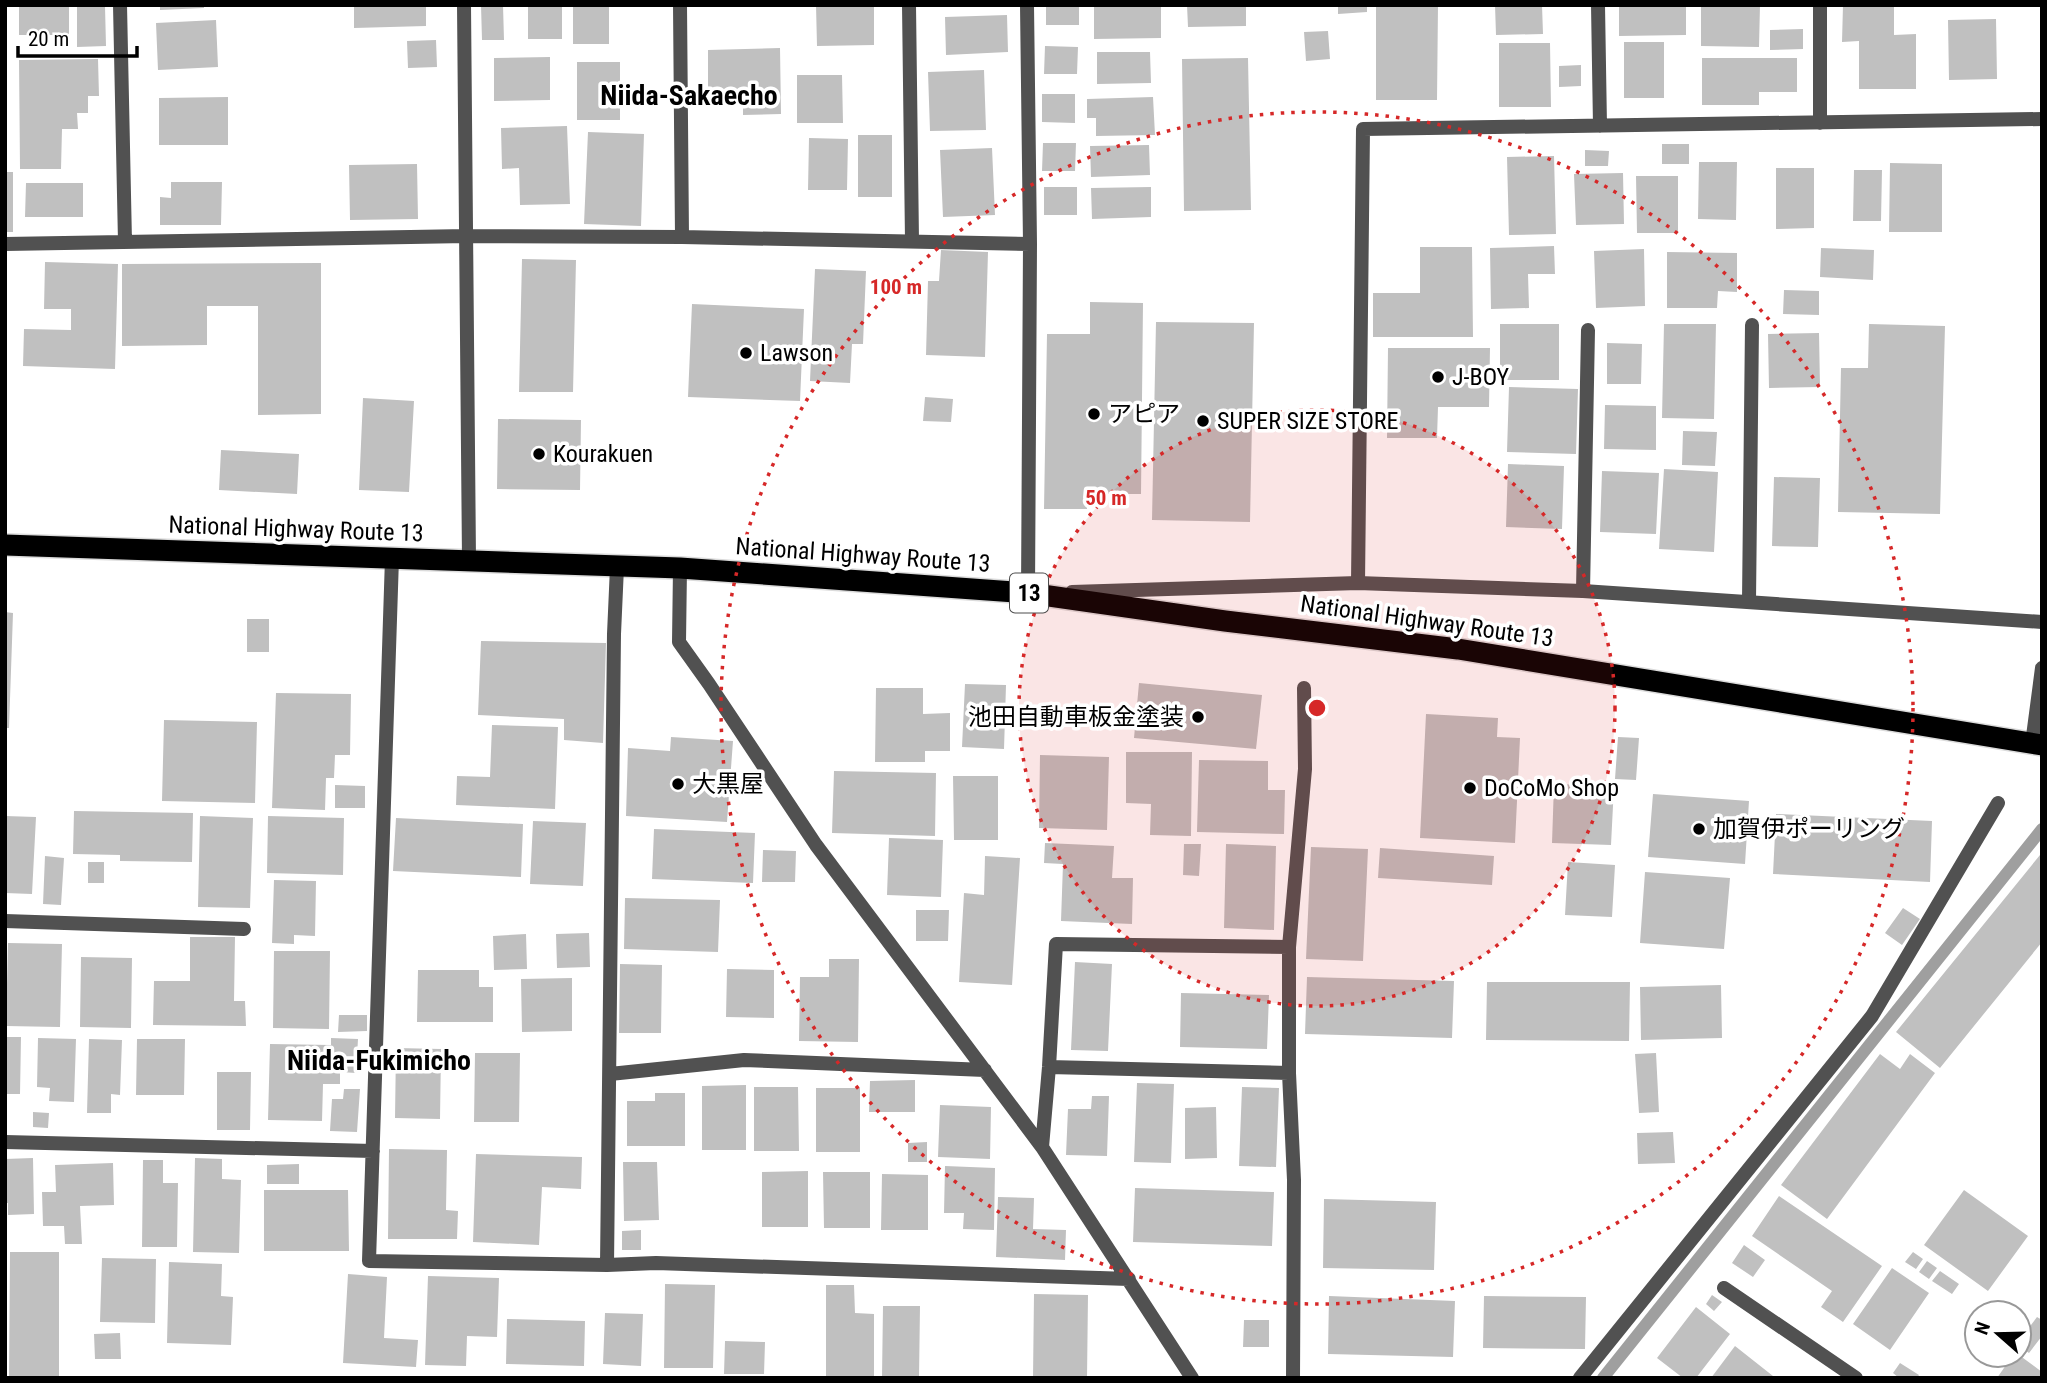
<svg xmlns="http://www.w3.org/2000/svg" width="2047" height="1383" font-family="'Roboto Condensed','Noto Sans JP',sans-serif">
	<style>
		.lines { fill: none; stroke-linecap: round; stroke-linejoin: round }
		.stream { stroke: #9f9f9f; stroke-width: 12 }
		.building { fill: #c0c0c0 }
		.highway-casing { stroke: #dbdbdb; stroke-width: 24 }
		.lane { stroke: #515151; stroke-width: 14 }
		.street { stroke: #515151; stroke-width: 14 }
		.highway { stroke: #000; stroke-width: 21 }
		.ring { fill: none; stroke: #d62828; stroke-width: 3.5; stroke-dasharray: 3.5 7 }
		.poi-dot { fill: #000; stroke: #fff; stroke-width: 2.5 }
		.labels { text-anchor: middle; stroke-width: 7; stroke-linejoin: round; paint-order: stroke }
		.shield { fill: #fff; stroke: #4c4c4c; stroke-width: 2 }
		.shield-label { font-size: 23px; font-weight: bold; fill: #000 }
		.poi-label { font-size: 24px; fill: #000; stroke: #fff; text-anchor: start }
		.street-label { font-size: 24px; fill: #000; stroke: #fff }
		.quarter-label { font-size: 28px; font-weight: bold; fill: #000; stroke: #fff }
		.centre { fill: #d62828; stroke: #fff; stroke-width: 3.5 }
		.ring-label { font-size: 21px; text-anchor: middle; font-weight: bold; fill: #d62828; stroke: #fff; stroke-width: 7; stroke-linejoin: round; paint-order: stroke }
	</style>
	<rect width="100%" height="100%" fill="#fff"/>
	<g class="lines">
		<path class="stream" d="M1603,1378L2042,829"/>
	</g>
	<path class="building" d="M19,5H69V35H19Z
		M160,5H204V8L160,10Z
		M354,5H426V26L354,28Z
		M481,5H503L504,40H482Z
		M528,5H562V39H528Z
		M573,5H609V44H573Z
		M816,5H874V45L817,46Z
		M1046,5H1079V25H1046Z
		M1094,5H1161V38L1094,39Z
		M1187,5H1246V26L1188,27Z
		M1338,5H1367V12L1338,14Z
		M1376,5H1438L1437,100H1376Z
		M1495,5H1542L1543,34L1496,35Z
		M1619,5H1686V35L1619,36Z
		M1701,5H1760L1759,47L1701,46Z
		M1843,5H1894V35L1916,34V89H1859V41L1842,42Z
		M105,6L106,46L77,47V7Z
		M1007,15L1008,52L946,55L945,17Z
		M1996,19L1997,79L1949,80L1948,20Z
		M216,20L218,67L158,70L156,23Z
		M1803,29V49L1770,50V30Z
		M1328,31L1330,59L1306,61L1304,32Z
		M436,40L437,67L408,68L407,41Z
		M1624,42H1664V98H1624Z
		M1499,43H1550L1551,107H1499Z
		M1045,46L1078,47L1077,74H1044Z
		M780,48L781,114L743,115V99L708,100V50Z
		M1097,52H1150L1151,83L1097,84Z
		M550,57V100L494,101V58Z
		M1248,58L1251,210L1184,211L1182,59Z
		M1702,58H1797V92H1759V105H1702Z
		M98,59L99,96H88V113H77L78,129H62L61,169H20L19,60Z
		M577,62H620V120H577Z
		M1581,65V86L1559,87V66Z
		M984,70L986,130L930,131L928,72Z
		M797,75H842L843,123H797Z
		M1042,94H1075V123L1042,122Z
		M228,97V145H159V98Z
		M1153,97L1155,135L1096,136V118H1087V99Z
		M567,126L570,204L520,205L519,168L502,169L501,128Z
		M588,132L644,134L641,226L584,224Z
		M858,135H892V197H858Z
		M809,138L848,139L847,190H808Z
		M1043,143H1076L1075,171H1042Z
		M1662,144H1689V164H1662Z
		M1149,145L1150,175L1091,177L1090,146Z
		M992,148L995,215L943,217L940,150Z
		M1585,150L1609,151L1608,166H1585Z
		M1554,156L1556,234L1509,235L1507,157Z
		M1699,162H1737L1736,220L1698,219Z
		M1890,163L1942,164V232H1889Z
		M417,164L418,219L350,220L349,165Z
		M1776,168H1814V228L1776,229Z
		M1854,170H1882L1881,221H1853Z
		M5,172H13V232H5Z
		M1623,173L1624,224L1576,225L1574,174Z
		M1636,176H1678V233H1637Z
		M171,182H222L221,225H160V197L171,198Z
		M26,183H83V217H25Z
		M1044,187H1077V215H1044Z
		M1151,187V217L1092,219L1091,188Z
		M1554,246L1555,274H1528L1529,308L1491,309L1490,248Z
		M1420,247H1472L1473,337H1373V293H1420Z
		M1821,248L1874,250L1873,280L1820,277Z
		M1644,249L1645,306L1596,308L1594,251Z
		M941,250L988,252L985,357L926,355L928,281H939Z
		M1667,252L1737,253V292L1718,291L1717,308H1667Z
		M522,259L576,260L573,392H519Z
		M45,262L118,264L115,369L23,366L24,329L71,330V309H44Z
		M321,263V414L258,415V306H207V345L122,346V264Z
		M815,269L866,271L863,344H852L850,383L810,381Z
		M1784,290L1819,291V315L1783,314Z
		M1090,302L1143,303L1141,494H1087V509H1044L1047,334H1090Z
		M692,304L804,309L800,401L688,397Z
		M1156,322L1254,323L1250,522L1152,520Z
		M1500,324H1559V380H1500Z
		M1664,324H1716L1714,419L1662,418Z
		M1869,324L1945,326L1940,514L1838,512L1841,368H1868Z
		M1819,333L1820,387L1769,388L1768,334Z
		M1607,343L1642,344L1641,384H1607Z
		M1388,348H1490L1489,407H1438L1437,438H1387Z
		M1509,387L1578,389L1576,454L1507,452Z
		M925,397L953,399L951,422L923,421Z
		M363,398L414,401L409,492L359,490Z
		M1605,405L1656,406V450L1604,449Z
		M498,419L581,420L580,490L497,489Z
		M1683,431L1717,432L1715,466L1682,465Z
		M221,450L299,454L297,494L219,490Z
		M1508,464L1564,466L1562,529L1506,527Z
		M1664,469L1718,472L1714,552L1659,549Z
		M1602,471L1659,473L1656,534L1600,532Z
		M1774,477L1820,478L1818,547L1772,546Z
		M5,612L13,613L9,728H5Z
		M247,619H269V652H247Z
		M481,641L606,643L603,743L564,740V719L478,715Z
		M1139,683L1262,695L1256,749L1134,738Z
		M965,684L1006,685L1004,749L962,747Z
		M876,688H923V714L950,713V751H925V762H875Z
		M276,693L351,694L350,755H335L334,778H326L325,810L272,808Z
		M1426,714L1498,718L1497,737L1520,738L1515,843L1420,838Z
		M164,720L257,722L255,803L162,801Z
		M492,725L558,727L555,809L456,805L457,776L490,777Z
		M671,737L733,741L727,822L626,816L628,748L670,751Z
		M1618,737L1639,738L1636,780L1615,779Z
		M1126,752H1192L1191,836L1150,835L1151,804L1126,803Z
		M1040,755L1109,757L1107,830L1039,828Z
		M1199,760L1268,761V790H1285L1284,834L1197,832Z
		M834,771L936,773L935,836L832,833Z
		M953,776H998V840H954Z
		M1554,784L1614,786L1611,845L1552,843Z
		M335,785L365,786V808H335Z
		M1653,794L1749,801L1745,864L1648,857Z
		M74,811L193,813L192,862L120,861V855L73,854Z
		M1776,814L1932,821L1930,882L1773,874Z
		M5,816L36,817L32,894L5,893Z
		M200,816L253,818L250,908L198,907Z
		M268,816L344,818L343,875L267,873Z
		M396,818L523,824L521,877L393,871Z
		M533,821L586,823L583,886L530,884Z
		M654,829L755,833L753,883L652,879Z
		M889,838L943,840L941,897L887,895Z
		M1045,843L1114,846L1112,878H1133L1132,924L1061,921L1063,864L1044,863Z
		M1184,844H1201L1199,876L1183,875Z
		M1226,844L1276,846L1274,930L1224,928Z
		M1311,847L1368,849L1363,961L1306,959Z
		M1380,848L1494,856L1492,885L1378,878Z
		M763,850L796,851L795,882H762Z
		M2040,855L2042,857V942L1940,1068L1896,1032Z
		M45,856L64,858L61,905L43,904Z
		M985,856L1020,858L1012,985L959,982L964,893L984,895Z
		M88,862H104V883H88Z
		M1568,862L1615,865L1612,917L1565,915Z
		M1645,872L1730,878L1724,949L1640,943Z
		M274,880L316,881L315,936L294,935V944L272,943Z
		M625,898L720,900L718,952L624,949Z
		M1903,908L1920,919L1902,945L1885,933Z
		M916,910H949L948,941H916Z
		M589,933L590,967L557,968L556,934Z
		M526,934L527,969L494,970L493,936Z
		M190,937H235L234,1001H245L246,1026L153,1025L154,981H190Z
		M8,943L62,944L60,1027L6,1026Z
		M274,951H330L329,1029L273,1028Z
		M81,957L132,958L131,1028L80,1027Z
		M829,959H859L858,1042L799,1041L800,977H829Z
		M1075,962L1112,964L1108,1051L1071,1050Z
		M620,964L662,965L661,1033H619Z
		M727,969L774,970V1018L726,1017Z
		M418,970H479V987H493V1022H417Z
		M1307,977L1454,981L1452,1038L1305,1034Z
		M572,978V1031L522,1032L521,979Z
		M1487,982H1630L1629,1041L1486,1040Z
		M1721,985L1722,1038L1641,1040L1640,987Z
		M1181,993L1269,995L1267,1049L1180,1047Z
		M339,1015H367V1031L338,1032Z
		M5,1037H21L20,1094H5Z
		M38,1038L76,1039L74,1102L49,1101L50,1088L37,1087Z
		M331,1038L358,1039L356,1073L340,1072V1084H323L322,1121L268,1120L270,1044L331,1045Z
		M89,1039L122,1040L120,1095L111,1094V1113H87Z
		M137,1039H185L184,1095H136Z
		M396,1048L441,1049L440,1119L395,1118Z
		M475,1053H520L519,1122H474Z
		M1656,1053L1659,1112L1639,1113L1635,1054Z
		M1880,1054L1900,1069L1910,1054L1935,1073L1827,1219L1781,1185Z
		M217,1072H251L250,1130H217Z
		M915,1080V1112H869L870,1081Z
		M1137,1083L1174,1084L1171,1163L1134,1162Z
		M746,1085V1150H702V1086Z
		M754,1087H798L799,1151H754Z
		M1242,1087L1279,1088L1276,1167L1239,1166Z
		M816,1088H860V1152H816Z
		M344,1089H360L357,1132L330,1131L332,1099H343Z
		M655,1093H685V1146H627V1101H655Z
		M1092,1096H1109L1107,1156L1066,1155L1068,1109H1091Z
		M940,1105L991,1107L990,1159L938,1157Z
		M1216,1107L1217,1158L1185,1159V1108Z
		M33,1112L49,1113L48,1128L33,1127Z
		M1673,1132L1675,1163L1638,1164L1637,1133Z
		M927,1142V1162H908V1143Z
		M389,1149L447,1150L446,1210L458,1211L457,1239H388Z
		M476,1154L582,1157L581,1189L542,1187L539,1245L473,1242Z
		M33,1158L34,1214L8,1215V1203H5V1159Z
		M195,1158L222,1159V1179L241,1180L239,1253L193,1252Z
		M143,1160H163V1183H178L177,1247H142Z
		M623,1162H657L659,1220L624,1221Z
		M113,1163L114,1205L80,1206L82,1244H65L64,1226H43L42,1192H56L55,1165Z
		M299,1164V1184H267V1165Z
		M945,1166L995,1168L994,1230L963,1229L964,1213H944Z
		M808,1171V1227H762V1172Z
		M823,1172H870V1228H824Z
		M882,1174L928,1175V1230H881Z
		M1135,1188L1274,1192L1272,1246L1133,1242Z
		M264,1190H348L349,1251H264Z
		M1964,1190L2028,1236L1988,1291L1924,1245Z
		M1779,1196L1882,1266L1843,1322L1821,1307L1832,1291L1752,1236Z
		M998,1197L1034,1198L1033,1229L1066,1230L1065,1260L996,1257Z
		M1324,1199L1436,1202L1434,1270L1323,1268Z
		M641,1230V1250H622V1231Z
		M1744,1245L1765,1260L1753,1277L1732,1263Z
		M10,1252H59V1378H9Z
		M1913,1252L1923,1259L1916,1269L1905,1262Z
		M102,1258L156,1259L155,1323L100,1322Z
		M1927,1261L1937,1268L1929,1279L1919,1272Z
		M169,1262L222,1264L221,1296L233,1297L231,1345L167,1343Z
		M1892,1268L1929,1293L1890,1350L1853,1324Z
		M1940,1271L1959,1284L1952,1294L1932,1281Z
		M348,1274L387,1277L384,1338L418,1340L416,1367L343,1363Z
		M428,1276L499,1278L497,1337L467,1336L466,1366L425,1365Z
		M665,1284L715,1285L713,1368H664Z
		M826,1285H854L855,1313L874,1314V1376H826Z
		M1034,1294L1088,1295L1087,1378H1033Z
		M1712,1295L1722,1302L1714,1311L1706,1304Z
		M1329,1296L1455,1301L1453,1357L1328,1354Z
		M1484,1296L1586,1297L1585,1349L1483,1348Z
		M883,1306H920L919,1378L882,1377Z
		M1696,1307L1730,1334L1696,1378H1683L1657,1358Z
		M605,1313L643,1314L641,1366L603,1364Z
		M2037,1317L2042,1320V1336L2029,1353L2019,1346V1341Z
		M507,1319L585,1321L584,1366L506,1364Z
		M1244,1320H1269V1347H1243Z
		M120,1333L121,1359H95L94,1334Z
		M725,1341L765,1342L764,1374H724Z
		M1735,1346L1773,1376L1772,1378H1711Z
		M2013,1355H2019L2042,1372V1378H1997Z
		M1900,1363L1919,1375L1917,1378H1899L1893,1373Z"/>
	<g class="lines">
		<defs>
			<path id="highway" d="M5,545L680,568L1028,593L1225,621L1458,649L2042,745"/>
		</defs>
		<use href="#highway" class="highway-casing"/>
		<path class="lane" d="M1583,591L1588,330
			M1749,601L1752,325"/>
		<path class="street" d="M120,5L125,242
			M464,5L469,560
			M680,5L682,237
			M909,5L912,241
			M1027,5L1030,244L1028,593H1034
			M1598,5L1600,126
			M1820,123V5
			M5,244L467,236L682,237L1030,244
			M392,558L369,1261L607,1265L656,1263L1129,1279
			M680,568L679,642L709,684L816,845L1042,1147L1192,1378
			M1358,583L1363,129L2042,119
			M1072,592L1358,583L1583,591L2042,622
			M2032,744L2042,668
			M5,921L244,929
			M1049,1067L1289,1073
			M610,1074L744,1060L985,1070
			M5,1142L373,1151
			M1042,1147L1049,1067L1056,944L1289,947
			M607,1265L614,634L617,567
			M1724,1288L1856,1378
			M1293,1378L1294,1180L1289,1073V947L1305,769L1304,688
			M1580,1378L1872,1016L1998,803"/>
		<use href="#highway" class="highway"/>
	</g>
	<circle cx="1317" cy="708" r="298" fill="#d62828" fill-opacity=".12"/>
	<g class="ring">
		<circle cx="1317" cy="708" r="298"/>
		<circle cx="1317" cy="708" r="596"/>
	</g>
	<g class="poi-dot">
		<circle cx="746" cy="353" r="7"/>
		<circle cx="1438" cy="377" r="7"/>
		<circle cx="1094" cy="414" r="7"/>
		<circle cx="1203" cy="421" r="7"/>
		<circle cx="539" cy="454" r="7"/>
		<circle cx="1198" cy="717" r="7"/>
		<circle cx="678" cy="784" r="7"/>
		<circle cx="1470" cy="788" r="7"/>
		<circle cx="1699" cy="829" r="7"/>
	</g>
	<g class="labels">
		<rect class="shield" x="1010" y="573.5" width="38" height="39" rx="5"/>
		<g class="shield-label">
			<text x="1029" y="601">13</text>
		</g>
		<g class="poi-label">
			<text x="760" y="361">Lawson</text>
			<text x="1452" y="385">J-BOY</text>
			<text x="1108" y="422">アピア</text>
			<text x="1217" y="429">SUPER SIZE STORE</text>
			<text x="553" y="462">Kourakuen</text>
			<text x="1184" y="725" text-anchor="end">池田自動車板金塗装</text>
			<text x="692" y="792">大黒屋</text>
			<text x="1484" y="796">DoCoMo Shop</text>
			<text x="1713" y="837">加賀伊ポーリング</text>
		</g>
		<g class="street-label">
			<text transform="translate(296 529) rotate(2)" y="8">National Highway Route 13</text>
			<text transform="translate(863 555) rotate(4)" y="8">National Highway Route 13</text>
			<text transform="translate(1427 621) rotate(8)" y="8">National Highway Route 13</text>
		</g>
		<g class="quarter-label">
			<text x="689" y="105">Niida-Sakaecho</text>
			<text x="379" y="1070">Niida-Fukimicho</text>
		</g>
	</g>
	<circle cx="1317" cy="708" r="10" class="centre"/>
	<g class="ring-label">
		<text x="896" y="294">100 m</text>
		<text x="1106" y="505">50 m</text>
	</g>
	<rect width="2047" height="1383" fill="none" stroke="#000000" stroke-width="14"/>
	<g transform="translate(1998 1334) rotate(290)"><circle r="33" fill="#ffffff" stroke="#999999" stroke-width="2"/>
	<path d="M0-5L12 26L0 18L-12 26Z" fill="#000000"/>
	<text y="-10" font-size="19" font-weight="bold" text-anchor="middle" fill="#000000">N</text>
	</g>
	<path d="M18 46v10h119v-10" fill="none" stroke="#000000" stroke-width="3.5"/>
	<text x="28" y="46" font-size="21" fill="#000000" stroke="#ffffff" stroke-width="5" paint-order="stroke">20 m</text>
</svg>
